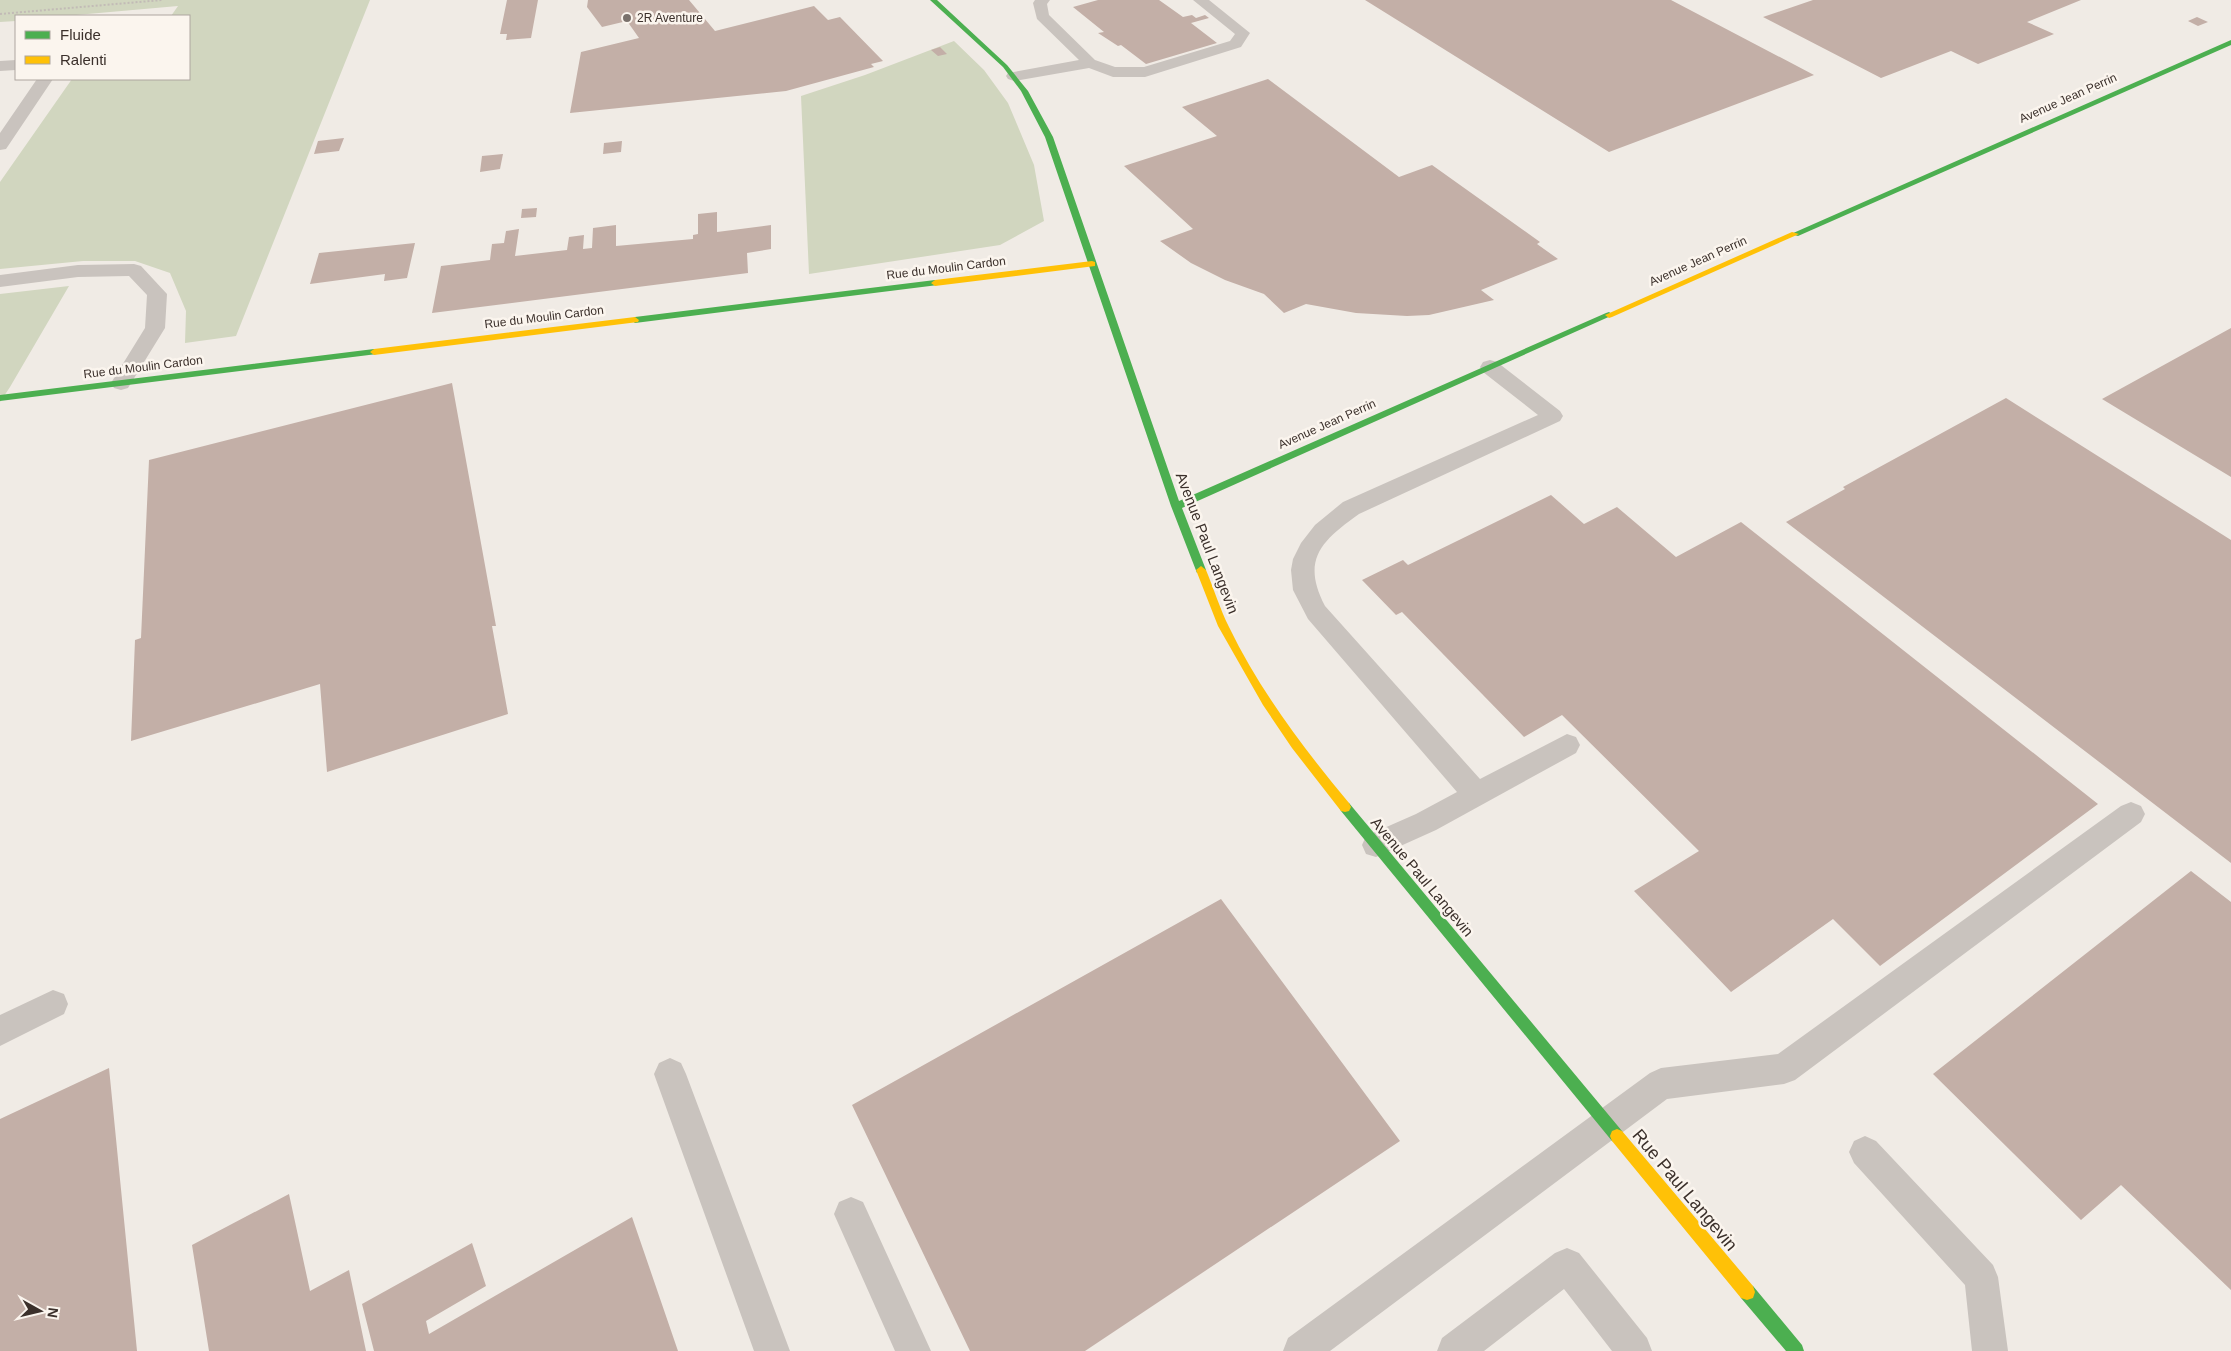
<svg xmlns="http://www.w3.org/2000/svg" width="2231" height="1351" font-family="Helvetica,sans-serif">
	<style>
		.green { fill: #d1d6bf }
		.building { fill: #c3afa7 }
		.lines { fill: none; stroke-linecap: round; stroke-linejoin: round }
		.path { stroke: #c2bbb6; stroke-width: 2; stroke-dasharray: 2 2; stroke-linecap: butt }
		.lane { fill: #c9c3be; fill-rule: evenodd }
		.fast { fill: #4caf50; fill-rule: evenodd }
		.slow { fill: #ffc107; fill-rule: evenodd }
		.poi-dot { fill: #7a716c; stroke: #fbf5ee; stroke-width: 2 }
		.labels { text-anchor: middle; stroke-width: 5; stroke-linejoin: round; paint-order: stroke }
		.far-poi-label { font-size: 12px; fill: #3b302b; stroke: #fbf5ee; text-anchor: start }
		.far-street-label { font-size: 12px; fill: #3b302b; stroke: #fbf5ee }
		.street-label { font-size: 15px; fill: #3b302b; stroke: #fbf5ee }
		.near-street-label { font-size: 18px; fill: #3b302b; stroke: #fbf5ee }
	</style>
	<rect width="100%" height="100%" fill="#f0ebe5"/>
	<path class="green" d="M0,0H370L236,336L185,343L186,311L170,273L135,261H83L0,269V182L72,79H189V16H171L178,6L65,16H16V21L0,22Z
		M954,41L984,70L1008,103L1034,165L1044,221L1000,245L809,274L801,96L865,75Z
		M69,286L10,387L0,402V294Z"/>
	<path class="building" d="M507,0H538L531,38L506,40L507,34H500Z
		M588,0H689L715,31L814,6L828,20L840,17L883,61L871,64L874,67L786,91L570,113L581,52L639,38L627,21L602,27L587,7Z
		M1098,0H1159L1183,17L1192,15L1196,18L1205,15L1209,18L1191,23L1217,43L1146,64L1121,45L1118,46L1098,33L1104,32L1073,7Z
		M1365,0H1671L1814,75L1609,152Z
		M1813,0H2081L2027,22L2054,34L1978,64L1951,51L1881,78L1763,17Z
		M2197,17L2208,22L2198,26L2188,21Z
		M940,47L947,54L938,56L931,50Z
		M1268,79L1399,177L1432,165L1540,242L1537,244L1558,259L1481,290L1494,300L1429,315L1407,316L1356,313L1306,304L1284,313L1264,294L1225,280L1191,263L1160,241L1193,229L1124,166L1217,136L1182,107Z
		M344,138L339,151L314,154L318,141Z
		M622,141L621,152L603,154L604,143Z
		M503,154L500,169L480,172L482,156Z
		M537,208L536,217L521,218L522,209Z
		M717,212V232L771,225V249L747,253L748,273L432,313L441,266L490,260L492,244L504,243L506,231L519,229L515,256L567,250L569,237L584,235L583,249L592,248L593,228L616,225V246L693,239V235L698,234V214Z
		M415,243L407,278L384,281L385,274L310,284L319,253Z
		M2231,328V477L2102,399Z
		M452,383L496,626H492L508,714L327,772L320,684L131,741L135,640L141,638L149,460Z
		M2006,398L2231,540V863L1786,522L1845,489L1843,487Z
		M1551,495L1584,524L1617,507L1676,557L1741,522L2098,804L1880,966L1833,919L1731,992L1634,891L1699,851L1562,715L1524,737L1402,612L1396,615L1362,580L1403,560L1408,565Z
		M2191,871L2231,902V1290L2121,1185L2081,1220L1933,1074Z
		M1221,899L1400,1141L1085,1351H970L852,1105Z
		M109,1068L137,1351H0V1119Z
		M289,1194L310,1291L349,1270L366,1351H209L192,1245Z
		M632,1217L678,1351H374L362,1304L472,1243L486,1286L426,1321L429,1334Z"/>
	<g class="lines">
		<path class="path" d="M0,14L162,0"/>
		<path class="lane" d="M1035,0H1050L1047,4L1049,15L1095,60L1115,67H1144L1230,41L1235,34L1193,0H1209L1250,33L1241,47L1145,77H1113L1089,68L1014,81L1008,79L1006,76L1008,73L1079,60L1037,19L1033,3Z
			M16,60V70L0,71V61Z
			M37,79H53L6,149L0,150V133Z
			M134,264L141,266L167,294L165,328L128,388L121,390L114,388L111,383L145,328L147,295L129,276L78,277L0,287V275L78,265Z
			M1490,360L1497,362L1560,411L1563,416L1560,421L1359,514C1321,541 1301,560 1325,606L1480,779L1567,734L1576,737L1580,745L1576,753L1436,830L1376,857L1366,854L1362,845L1366,836L1416,814L1457,792L1308,619L1293,590L1291,570L1293,559L1301,543L1315,525L1343,502L1538,415L1483,372L1480,367L1483,362Z
			M2131,802L2141,806L2145,814L2141,822L1795,1080L1784,1084L1667,1099L1330,1351H1283L1288,1338L1650,1073L1661,1068L1778,1054L2121,806Z
			M53,990L64,994L68,1004L64,1014L0,1046V1015Z
			M670,1058L681,1063L686,1074L790,1351H754L654,1074L659,1063Z
			M1865,1136L1876,1141L1993,1265L1998,1277L2008,1351H1972L1965,1285L1854,1163L1849,1152L1854,1141Z
			M851,1197L863,1202L931,1351H895L834,1214L839,1202Z
			M1567,1248L1579,1253L1647,1338L1652,1351H1612L1564,1289L1484,1351H1437L1442,1338L1555,1253Z"/>
		<path class="fast" d="M930,0H937L1007,65L1028,91L1053,137L1179,501L1606,313L1609,312L1613,315L1182,508L1206,570L1205,573H1197L1171,506L1045,137L1021,91L1003,67Z
			M2231,40V45L1798,236L1791,234Z
			M935,280L939,283L938,285L635,323L631,320L635,317Z
			M374,349L377,350V354L0,401V395Z
			M1345,802L1349,803L1622,1131L1624,1136L1622,1141L1617,1143L1612,1141L1341,811L1339,807L1341,803Z
			M1747,1284L1753,1286L1802,1345L1804,1351H1786L1741,1298L1739,1292L1741,1286Z"/>
		<path class="slow" d="M1792,232L1799,234L1612,317L1609,318L1605,315Z
			M1092,261L1095,262V266L935,286L931,283L935,280Z
			M635,317L639,320L638,322L374,355L370,352L374,349Z
			M1201,566L1206,570C1214,589 1220,609 1229,627C1260,691 1304,749 1349,803L1351,807L1349,811L1345,812L1341,811L1292,748L1263,705L1218,626L1196,570Z
			M1617,1129L1622,1131L1753,1286L1755,1292L1753,1298L1747,1300L1741,1298L1612,1141L1610,1136L1612,1131Z"/>
	</g>
	<circle class="poi-dot" cx="627" cy="18" r="5"/>
	<g class="labels">
		<g class="far-poi-label">
			<text x="637" y="22">2R Aventure</text>
		</g>
		<g class="far-street-label">
			<text transform="translate(2068 98) rotate(-24)" y="4">Avenue Jean Perrin</text>
			<text transform="translate(1698 261) rotate(-24)" y="4">Avenue Jean Perrin</text>
			<text transform="translate(946 268) rotate(-7)" y="4">Rue du Moulin Cardon</text>
			<text transform="translate(544 317) rotate(-7)" y="4">Rue du Moulin Cardon</text>
			<text transform="translate(143 367) rotate(-7)" y="4">Rue du Moulin Cardon</text>
			<text transform="translate(1327 424) rotate(-24)" y="4">Avenue Jean Perrin</text>
		</g>
		<g class="street-label">
			<text transform="translate(1207 543) rotate(69)" y="5">Avenue Paul Langevin</text>
			<text transform="translate(1422 877) rotate(50)" y="5">Avenue Paul Langevin</text>
		</g>
		<g class="near-street-label">
			<text transform="translate(1685 1190) rotate(50)" y="6">Rue Paul Langevin</text>
		</g>
	</g>
	<rect x="15" y="15" width="175" height="65" fill="#fbf5ee" stroke="#aea6a0"/>
	<rect x="25" y="31" width="25" height="8" fill="#4caf50" stroke="#aea6a0"/>
	<text x="60" y="40" font-size="15" fill="#3b302b">Fluide</text>
	<rect x="25" y="56" width="25" height="8" fill="#ffc107" stroke="#aea6a0"/>
	<text x="60" y="65" font-size="15" fill="#3b302b">Ralenti</text>
	<g transform="translate(40 1311) rotate(98)" stroke="#fbf5ee" stroke-width="4" paint-order="stroke">
	<path d="M0-4L9 19L0 12L-9 19Z" fill="#3b302b"/>
	<text y="-8" font-size="14" font-weight="bold" text-anchor="middle" fill="#3b302b">N</text>
	</g>
</svg>
